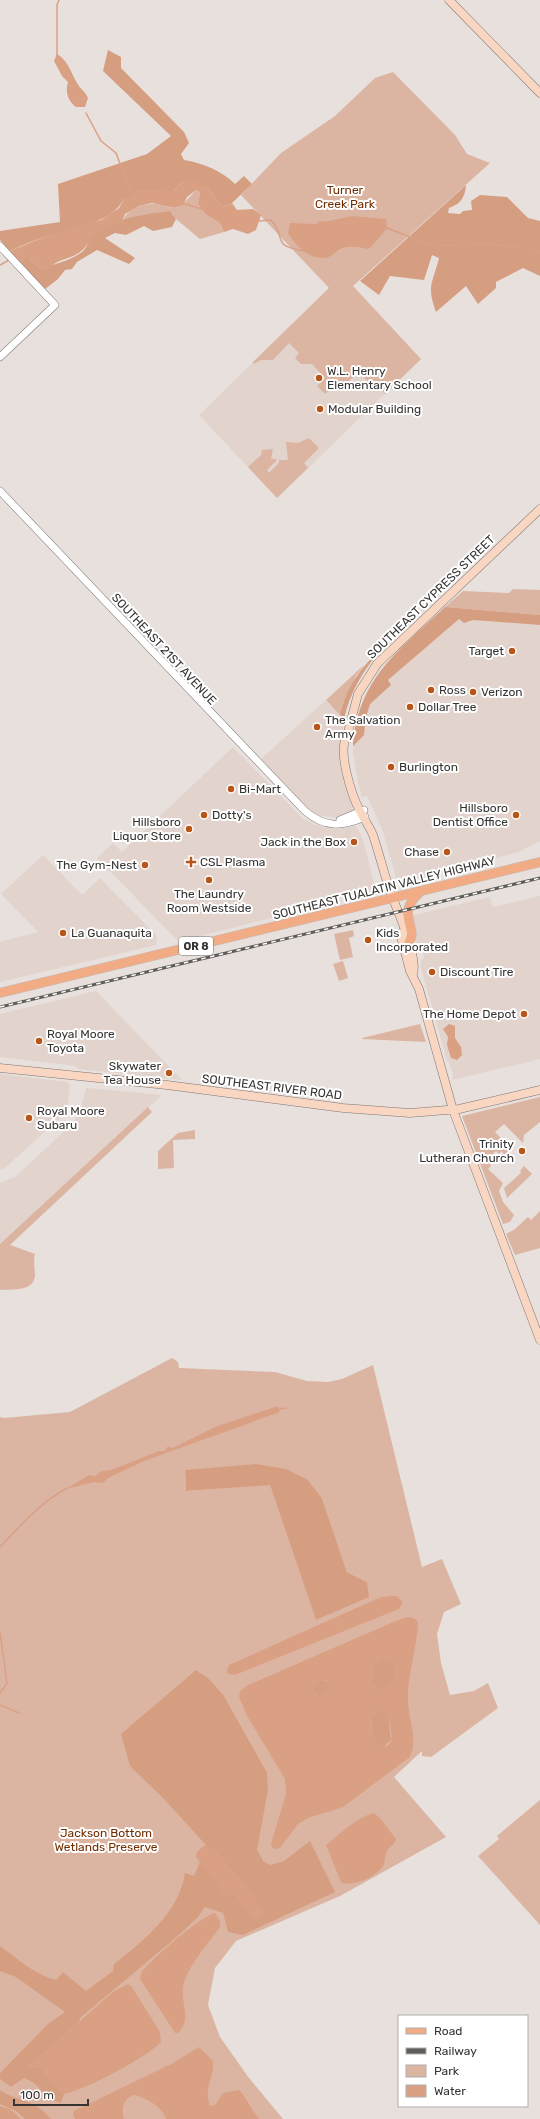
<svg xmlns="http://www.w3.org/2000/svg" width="540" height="2119" font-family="Rubik,sans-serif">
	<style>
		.built { fill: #e2d3cc }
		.green { fill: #dcb5a2; fill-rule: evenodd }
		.forest { fill: #d69e81 }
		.water { fill: #d9a084; fill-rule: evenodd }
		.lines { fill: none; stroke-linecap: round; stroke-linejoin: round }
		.stream { stroke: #d9a084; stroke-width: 1.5 }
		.tertiary-casing { stroke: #7d7674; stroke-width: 8 }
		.secondary-casing { stroke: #7d7674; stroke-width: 9 }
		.primary-casing { stroke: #bfbebd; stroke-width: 10 }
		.tertiary { stroke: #fff; stroke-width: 7 }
		.secondary { stroke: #f8d6c2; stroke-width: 8 }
		.primary { stroke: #f1ac85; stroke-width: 9 }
		.rail-casing { stroke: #5f5c5a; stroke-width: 3 }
		.rail { stroke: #fff; stroke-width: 1.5; stroke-dasharray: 4.5; stroke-linecap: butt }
		.poi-dot { fill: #b75618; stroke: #fff; stroke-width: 1.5 }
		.labels { text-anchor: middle; stroke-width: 4; stroke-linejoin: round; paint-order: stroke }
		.shield { fill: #fff; stroke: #727170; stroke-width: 1 }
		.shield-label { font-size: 11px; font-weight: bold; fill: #363432 }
		.park-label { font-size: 12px; fill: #712d00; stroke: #fff }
		.poi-label { font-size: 12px; fill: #363432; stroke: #fff; text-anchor: start }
		.street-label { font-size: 12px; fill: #363432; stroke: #fff }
	</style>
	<rect width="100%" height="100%" fill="#e7e0dd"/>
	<path class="built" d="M329,288L421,359L277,498L199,415Z
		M445,607L540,615V841L519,852L404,882L396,877L382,829L367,796L362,797L358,783L353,753L355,729L366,693L379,671L394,655Z
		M326,700L344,719L342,740L354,808V811L338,818L318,815L309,810L261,759Z
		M233,747L303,819L325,828L339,829L354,826L357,827L363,840L374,883L369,890L370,892L344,896L329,903L181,941L175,938L97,858L113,843L122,852Z
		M43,855L82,895L100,878L157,936L156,945L0,982V942L38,932L1,894Z
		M540,896V1059L452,1080L453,1074L449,1063L447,1061L420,964L424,957L422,946L416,942L410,916L490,897L493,907Z
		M96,991L120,1016L182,1080L77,1069L76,1066L0,1057V1014Z
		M0,1074L67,1082L70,1085L68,1103L63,1115L6,1167L0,1170Z
		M86,1088L162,1095L0,1244V1183L15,1177L73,1123L80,1111Z"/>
	<path class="green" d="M393,72L455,135L467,154L490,163L353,286L421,359L385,394L377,386L375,388L358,372L343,387L339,383L325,394L317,386L325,378L312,364H301L295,358L299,353L289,343L273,360H261L254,364L253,362L329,288L241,195L281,153L335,116L375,78Z
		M196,190L200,192L198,204L206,215L219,222L224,232L200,239L176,219L170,211L143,215L122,221C130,206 147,202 163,205C166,206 172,208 175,208C181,208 191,195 196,190Z
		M309,438L319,448L304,463L308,468L277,498L248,467L261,455L262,450L273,449L271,459H277L276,461L267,470L269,473L279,463V460H288L286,442L298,443Z
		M513,589L540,590V615L445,607L463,591L509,593Z
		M364,665L356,676L340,715L326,700Z
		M353,930L354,936L349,938L353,957L340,960L334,934Z
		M343,961L348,978L339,981L333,964Z
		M420,1024L426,1042L362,1039V1038Z
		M540,1097V1122L524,1135L523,1143L504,1124L495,1132L513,1151L510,1150L505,1155L501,1151L499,1154L496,1151L488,1159L491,1166L488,1169L503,1183L499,1191L503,1202L514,1215L510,1222L503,1224L462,1116Z
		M148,1107L152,1112L10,1245L35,1254C33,1261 35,1268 35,1276C33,1292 12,1289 0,1290V1244Z
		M195,1130V1139L173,1140L174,1168L158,1169V1151L178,1133Z
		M524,1166L532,1174L507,1198L504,1188L521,1173L520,1171Z
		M540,1211V1248L515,1255L506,1234L515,1229L528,1217L531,1220Z
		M172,1358L178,1362L179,1368L275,1372L307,1381L328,1382L342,1379L373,1365L422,1567L442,1559L461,1604L444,1612L437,1634L441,1663L450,1695L474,1691L488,1683L498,1708L431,1757L422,1756V1751L394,1777L446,1837L340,1896L236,1941L215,1968L208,2005L220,2037L249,2078L283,2119H0V1417L4,1418L70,1412ZM185,1470L308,1480L322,1498L347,1572L367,1582L316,1619L270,1484L186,1491Z
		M540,1800V1925L478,1856L499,1839L497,1836Z"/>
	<path class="forest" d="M108,50L121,57V68L184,132L189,143L181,154L184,160C203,163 222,171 235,184L244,176L252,184L232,203L223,207L207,188L182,182L173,191H153L124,199C110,224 75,227 51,235C37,239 23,245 10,251L0,240V231L60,222L58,184L147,154L171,136L103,71Z
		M466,185C465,197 461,204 449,208L448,213L460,214L463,211L472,210L471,201L480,195L507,197L528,218L540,221V276L523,268L496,282V288L478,304L466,286L436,312C426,285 433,283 439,258L432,255L424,280L390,276L379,295L360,281Z
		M170,211L176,219L172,227L153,231L144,226L126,235L115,233L105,238L135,258L129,264L97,250L77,262L72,269L65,270L58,279L45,289L20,264L23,259H30L41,269C54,264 74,260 84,250C88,246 89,238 93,234C114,218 145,214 170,211Z
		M445,607L540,615V625L473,620L464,623L459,619L388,680L391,685L370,704L366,717L364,735L353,746C357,680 400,649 445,607Z
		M381,649C363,671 350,692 344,719L340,715C347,687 360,668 381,649Z
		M256,1464L286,1469L308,1480L322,1498L347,1572L367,1582L369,1597L316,1620L270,1485L186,1491L185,1470Z
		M382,1658L391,1660C397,1671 395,1687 381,1690L377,1689L372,1682L373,1666Z
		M196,1670L209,1679L224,1696L267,1773L268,1790L257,1850L264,1862L271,1865L284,1861L310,1841L335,1892L243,1935L228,1932L223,1913L205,1907L198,1917L179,1935L80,2018L79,2022L29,2066V2068L40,2067C50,2074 53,2087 64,2094L61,2103C40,2098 44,2085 24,2078L11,2087L0,2079V2073L49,2023L65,2012L16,1977L0,1971V1946C17,1958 35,1975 56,1980L63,1972L86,1991L113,1971L114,1964C143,1941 179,1913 185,1873L194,1876L200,1862L196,1856L197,1852L206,1845L162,1797L130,1766L121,1734Z
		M320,1680C326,1680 328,1682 330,1688L321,1697L312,1692L314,1684Z
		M378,1710L385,1712L388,1716L391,1740L383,1747C370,1741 372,1730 371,1717Z
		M0,2090C19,2103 34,2098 51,2119H25L16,2111L0,2104Z"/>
	<path class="water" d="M57,54C68,60 71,73 77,83C80,89 86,92 88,98L85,107H76C68,101 65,93 68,82L62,76L54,61Z
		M191,180L207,188L223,207L232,203L237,210L253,209L261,215L256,230L248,234L233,229L224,232L219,222L206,215L198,204L200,192L196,190L187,197L183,205L175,208L152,203L139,206L125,214L122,221L92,235C81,264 60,253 47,271L41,269L30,259H23L20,264L10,251L49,235L101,220L119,208L124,199L137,190L173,191L182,182Z
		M352,216L386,219L387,228C383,233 373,246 368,249C360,247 349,245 340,249C335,252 332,257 325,258C308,259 296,246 288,233L290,223L315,224Z
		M449,1024L455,1026V1038L461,1047L462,1055L457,1060L451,1058L447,1045L448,1037L443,1029Z
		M278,1406L280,1412L144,1461L108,1478L103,1483L94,1482L66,1489L89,1475L95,1476L102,1471L111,1470L159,1451H165L168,1446L171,1448L177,1446L215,1427Z
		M391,1596H397L403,1602L399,1609L235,1675L228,1674L227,1670L229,1665L381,1597Z
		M408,1617L414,1618L418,1622C417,1649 407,1675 408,1702C409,1722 418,1739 410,1757L343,1807L308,1818L298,1824L280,1848L276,1849L273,1848L271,1844L286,1794L285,1779L247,1716L239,1697L240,1691L248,1685L398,1620ZM382,1658L391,1660C397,1671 395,1687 381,1690L377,1689L372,1682L373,1666ZM320,1680H325L330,1688L321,1697L312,1692L314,1684ZM378,1710L385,1712C389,1717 393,1734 391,1741C390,1745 386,1746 383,1747C370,1741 371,1730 371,1717Z
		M374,1813L380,1818L396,1839C395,1844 390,1846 387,1851C384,1856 386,1861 383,1866C376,1877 352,1888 341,1882L326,1845C341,1833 355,1818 374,1813Z
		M206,1845L213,1848L246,1884L265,1914L258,1920L253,1919L235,1895L232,1894L224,1897L223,1893L196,1856L201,1848Z
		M215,1913L220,1921V1927C209,1943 185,1969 183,1988C181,2004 192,2020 178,2033H175L140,1979L141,1973C149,1961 202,1915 215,1913Z
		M128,1984L132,1987L160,2032L161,2042C146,2058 85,2090 64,2094L53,2085L40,2067L29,2068V2066L114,1991Z
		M199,2047L213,2061C215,2079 203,2084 210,2106L215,2105L223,2093L239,2090C247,2098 251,2109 259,2119H166C162,2106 146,2098 134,2095C123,2098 121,2110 124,2119H75L73,2115L74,2111L173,2063Z
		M0,2106L10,2109L21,2119H0Z"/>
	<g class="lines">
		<path class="stream" d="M57,56V5L59,0
			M86,113L101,141L116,153L132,195
			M182,203L205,210
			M258,221L271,220C288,238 269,246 305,251
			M317,225L319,222H324
			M387,228L433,246L487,244L521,247L540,253
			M0,265L9,260
			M280,1409L286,1408
			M0,1547C21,1525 40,1503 67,1488
			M0,1632L7,1683L0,1693
			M0,1705L19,1713"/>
		<defs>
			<path id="tertiary" d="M0,246L55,305L0,357
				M0,491L305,811C325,828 341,827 365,817
				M340,820L364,810"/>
			<path id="secondary" d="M449,0L540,93
				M400,933L410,971L419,989L453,1110L540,1340
				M413,974C418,958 400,916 393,899C385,878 380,856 373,835C369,826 364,819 360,811C352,796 337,751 347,736L358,694L377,664L540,509
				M0,1068L167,1085L343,1108L410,1113L459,1109L540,1090"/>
			<path id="primary" d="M409,942C419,928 395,915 419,893
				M0,993L540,862"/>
		</defs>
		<use href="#tertiary" class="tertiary-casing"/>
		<use href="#secondary" class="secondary-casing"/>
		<use href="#primary" class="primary-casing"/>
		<use href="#tertiary" class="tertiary"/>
		<use href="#secondary" class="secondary"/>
		<use href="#primary" class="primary"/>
		<defs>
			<path id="rail" d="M0,1007L540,878"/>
		</defs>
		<use href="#rail" class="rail-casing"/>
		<use href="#rail" class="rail"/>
	</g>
	<g class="poi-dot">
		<circle cx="319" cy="378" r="4"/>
		<circle cx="320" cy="409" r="4"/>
		<circle cx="512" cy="651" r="4"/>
		<circle cx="431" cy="690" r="4"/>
		<circle cx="473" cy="692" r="4"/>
		<circle cx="410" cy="707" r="4"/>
		<circle cx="317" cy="727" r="4"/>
		<circle cx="391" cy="767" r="4"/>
		<circle cx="231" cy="789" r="4"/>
		<circle cx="204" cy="815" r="4"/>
		<circle cx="516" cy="815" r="4"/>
		<circle cx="189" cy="829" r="4"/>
		<circle cx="354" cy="842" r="4"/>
		<circle cx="447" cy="852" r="4"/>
		<path d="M189 856h4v4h4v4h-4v4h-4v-4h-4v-4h4z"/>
		<circle cx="145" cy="865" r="4"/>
		<circle cx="209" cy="880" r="4"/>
		<circle cx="63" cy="933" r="4"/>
		<circle cx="368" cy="940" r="4"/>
		<circle cx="432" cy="972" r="4"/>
		<circle cx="524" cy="1014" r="4"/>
		<circle cx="39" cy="1041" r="4"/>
		<circle cx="169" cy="1073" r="4"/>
		<circle cx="29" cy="1118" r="4"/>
		<circle cx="522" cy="1151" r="4"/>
	</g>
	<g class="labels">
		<rect class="shield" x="179" y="937" width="34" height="18" rx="3"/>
		<g class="shield-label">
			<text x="196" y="950">OR 8</text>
		</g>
		<g class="park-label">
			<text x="345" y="194">Turner<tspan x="345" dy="14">Creek Park</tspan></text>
			<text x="106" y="1837">Jackson Bottom<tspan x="106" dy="14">Wetlands Preserve</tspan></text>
		</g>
		<g class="poi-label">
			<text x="327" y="375">W.L. Henry<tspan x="327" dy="14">Elementary School</tspan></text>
			<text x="328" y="413">Modular Building</text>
			<text x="504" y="655" text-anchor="end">Target</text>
			<text x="439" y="694">Ross</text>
			<text x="481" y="696">Verizon</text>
			<text x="418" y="711">Dollar Tree</text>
			<text x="325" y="724">The Salvation<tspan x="325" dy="14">Army</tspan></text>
			<text x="399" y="771">Burlington</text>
			<text x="239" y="793">Bi-Mart</text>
			<text x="508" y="812" text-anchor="end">Hillsboro<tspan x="508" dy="14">Dentist Office</tspan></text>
			<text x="212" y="819">Dotty's</text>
			<text x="181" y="826" text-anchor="end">Hillsboro<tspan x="181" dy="14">Liquor Store</tspan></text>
			<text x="346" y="846" text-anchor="end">Jack in the Box</text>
			<text x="439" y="856" text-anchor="end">Chase</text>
			<text x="200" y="866">CSL Plasma</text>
			<text x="137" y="869" text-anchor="end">The Gym-Nest</text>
			<text x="209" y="898" text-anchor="middle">The Laundry<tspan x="209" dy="14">Room Westside</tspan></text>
			<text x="71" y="937">La Guanaquita</text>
			<text x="376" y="937">Kids<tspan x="376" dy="14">Incorporated</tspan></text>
			<text x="440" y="976">Discount Tire</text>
			<text x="516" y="1018" text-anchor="end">The Home Depot</text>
			<text x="47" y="1038">Royal Moore<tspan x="47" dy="14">Toyota</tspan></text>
			<text x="161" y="1070" text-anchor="end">Skywater<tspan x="161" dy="14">Tea House</tspan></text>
			<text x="37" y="1115">Royal Moore<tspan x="37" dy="14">Subaru</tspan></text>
			<text x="514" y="1148" text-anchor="end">Trinity<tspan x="514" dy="14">Lutheran Church</tspan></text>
		</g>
		<g class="street-label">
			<text transform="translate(431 597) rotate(-44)" y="4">SOUTHEAST CYPRESS STREET</text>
			<text transform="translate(164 649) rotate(47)" y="4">SOUTHEAST 21ST AVENUE</text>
			<text transform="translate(384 888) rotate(-14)" y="4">SOUTHEAST TUALATIN VALLEY HIGHWAY</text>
			<text transform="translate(272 1087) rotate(7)" y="4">SOUTHEAST RIVER ROAD</text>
		</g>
	</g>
	<rect x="398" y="2015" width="130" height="92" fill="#ffffff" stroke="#afaead"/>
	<rect x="406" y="2028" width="20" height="6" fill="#f1ac85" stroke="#afaead"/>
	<text x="434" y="2035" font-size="12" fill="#363432">Road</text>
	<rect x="406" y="2048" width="20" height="6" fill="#5f5c5a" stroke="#afaead"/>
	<text x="434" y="2055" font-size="12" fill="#363432">Railway</text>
	<rect x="406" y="2065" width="20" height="12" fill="#dcb5a2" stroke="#afaead"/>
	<text x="434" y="2075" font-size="12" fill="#363432">Park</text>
	<rect x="406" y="2085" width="20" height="12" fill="#d9a084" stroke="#afaead"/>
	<text x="434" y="2095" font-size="12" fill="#363432">Water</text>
	<path d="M14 2099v6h74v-6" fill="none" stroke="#363432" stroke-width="2"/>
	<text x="20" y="2099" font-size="12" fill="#363432" stroke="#ffffff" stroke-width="3" paint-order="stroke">100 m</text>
</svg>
